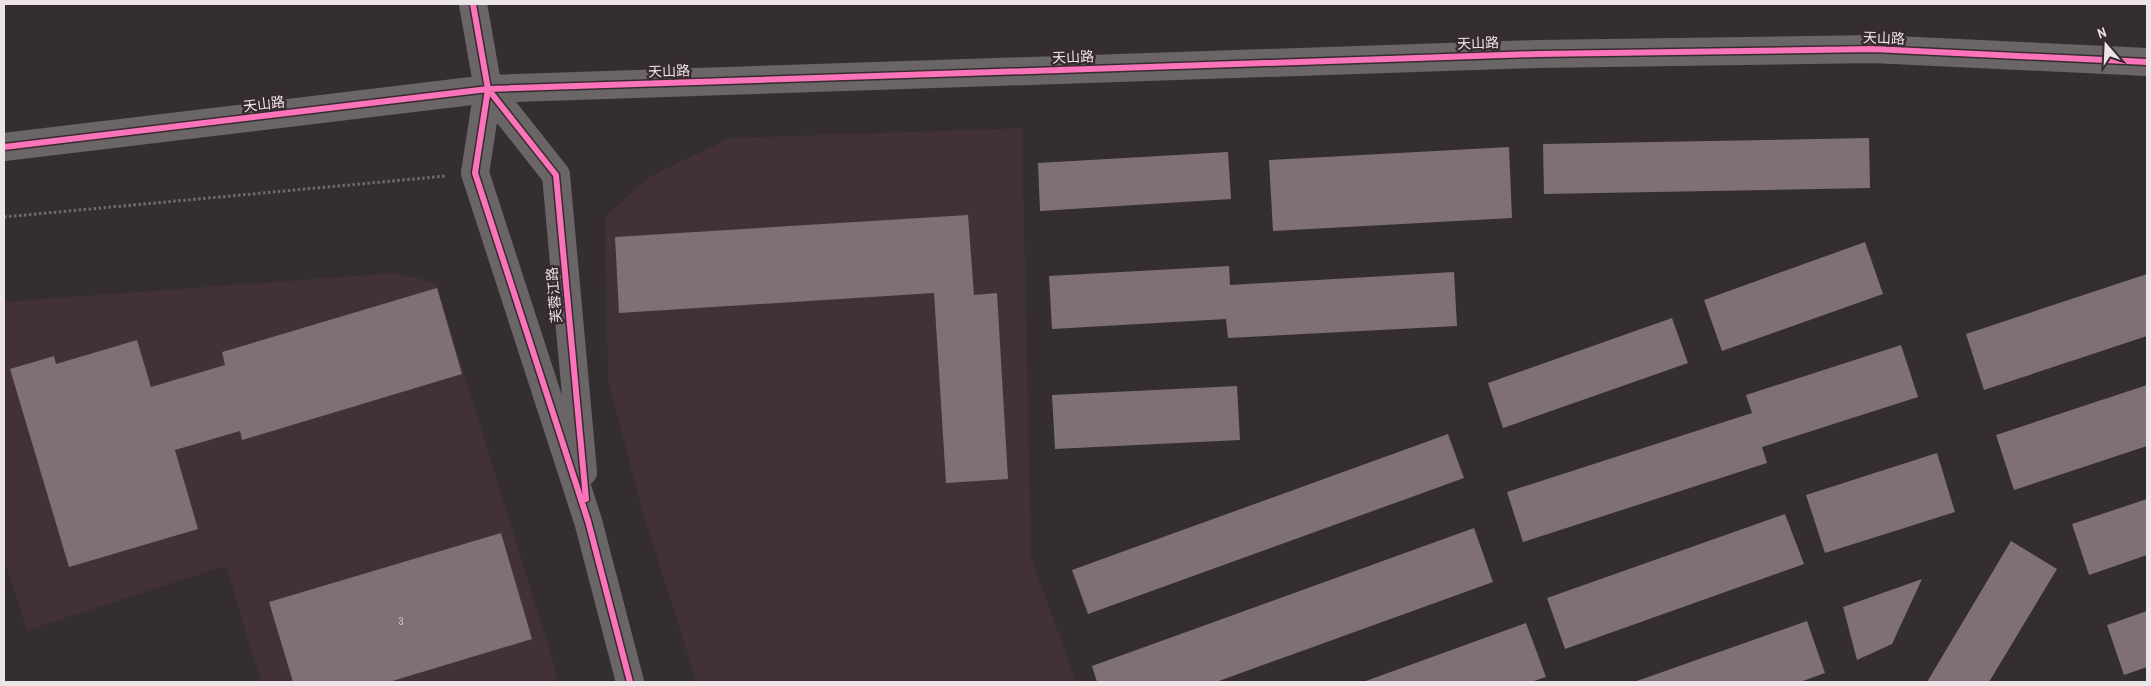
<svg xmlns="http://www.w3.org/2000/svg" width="2151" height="686" font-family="'Archivo Narrow','Noto Sans SC',sans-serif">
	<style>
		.built { fill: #423138 }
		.building { fill: #7f6f76 }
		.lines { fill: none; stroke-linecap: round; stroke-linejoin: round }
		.path { stroke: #6f6b6c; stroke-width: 3; stroke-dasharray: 2.5 2.5; stroke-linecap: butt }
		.secondary { stroke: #6a6668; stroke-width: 28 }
		.cycleway-casing { stroke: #382b30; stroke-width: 9 }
		.cycleway { stroke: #fb73b8; stroke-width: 6 }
		.labels { text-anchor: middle; stroke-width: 5; stroke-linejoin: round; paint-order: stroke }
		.number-label { font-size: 11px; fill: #d2c7cc }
		.street-label { font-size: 14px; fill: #ede4e8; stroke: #382b30 }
	</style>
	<rect width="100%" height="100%" fill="#352e31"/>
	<path class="built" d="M1022,128L1031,557L1076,682H697L644,517L608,380L605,217L649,177L730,138Z
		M396,273L436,283L558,678L545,682H261L226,566L27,630L4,559V302Z"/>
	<path class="building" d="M1869,138L1870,188L1544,194L1543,144Z
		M1509,147L1512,218L1273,231L1269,160Z
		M1228,152L1231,199L1040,211L1038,163Z
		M968,215L974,295L997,293L1008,479L946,483L934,293L619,313L615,237Z
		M1865,242L1883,294L1722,351L1704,300Z
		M1229,266L1230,285L1454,272L1457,326L1228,338L1226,319L1052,329L1049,276Z
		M2147,274V336L1984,390L1966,334Z
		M437,288L462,374L242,440L240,431L175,450L198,529L69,567L10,369L54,356L56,364L137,340L151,387L225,365L222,352Z
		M1672,318L1688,363L1503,428L1488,383Z
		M1901,345L1918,397L1762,447L1767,463L1523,542L1507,492L1752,413L1746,395Z
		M2147,385V446L2014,490L1996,435Z
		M1237,386L1240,440L1055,449L1052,395Z
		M1448,434L1464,478L1088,614L1072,570Z
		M1937,453L1955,512L1825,553L1806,495Z
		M2147,499V555L2089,575L2072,524Z
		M1785,514L1804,564L1565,649L1547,598Z
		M1474,528L1493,582L1216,682H1097L1092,666Z
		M501,533L532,639L389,682H293L269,602Z
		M2011,541L2057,569L1989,682H1927Z
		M1922,579L1892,644L1857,660L1843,607Z
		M2147,611V667L2124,675L2107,625Z
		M1807,621L1825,673L1800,682H1634Z
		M1526,623L1546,677L1531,682H1363Z"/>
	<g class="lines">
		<path class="path" d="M4,217L446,176"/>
		<path class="secondary" d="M473,4L488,89L475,173L588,521L630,682
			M488,89L556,175L583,472
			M4,147L488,89L1537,54L1873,49L2147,62"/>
		<defs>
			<path id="cycleway" d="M473,4L488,89L475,173L588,521L630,682
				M488,89L556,175L586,499
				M4,147L488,89L1537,54L1873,49L2147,62"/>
		</defs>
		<use href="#cycleway" class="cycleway-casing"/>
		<use href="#cycleway" class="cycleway"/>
	</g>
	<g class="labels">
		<g class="number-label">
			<text x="401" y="625">3</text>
		</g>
		<g class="street-label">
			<text transform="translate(1884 38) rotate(2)" y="5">天山路</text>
			<text transform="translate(1478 43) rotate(-2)" y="5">天山路</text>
			<text transform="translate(1073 57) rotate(-2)" y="5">天山路</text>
			<text transform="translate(669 71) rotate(-2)" y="5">天山路</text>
			<text transform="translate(264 104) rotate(-7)" y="5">天山路</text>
			<text transform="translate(554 295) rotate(-95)" y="5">芙蓉江路</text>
		</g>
	</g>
	<rect width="2151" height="686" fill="none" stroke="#ede4e8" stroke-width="10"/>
	<g transform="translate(2106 45) rotate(341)" stroke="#382b30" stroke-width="4" paint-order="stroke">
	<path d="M0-4L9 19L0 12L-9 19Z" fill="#ede4e8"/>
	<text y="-8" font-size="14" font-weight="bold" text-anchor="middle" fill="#ede4e8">N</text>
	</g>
</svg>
